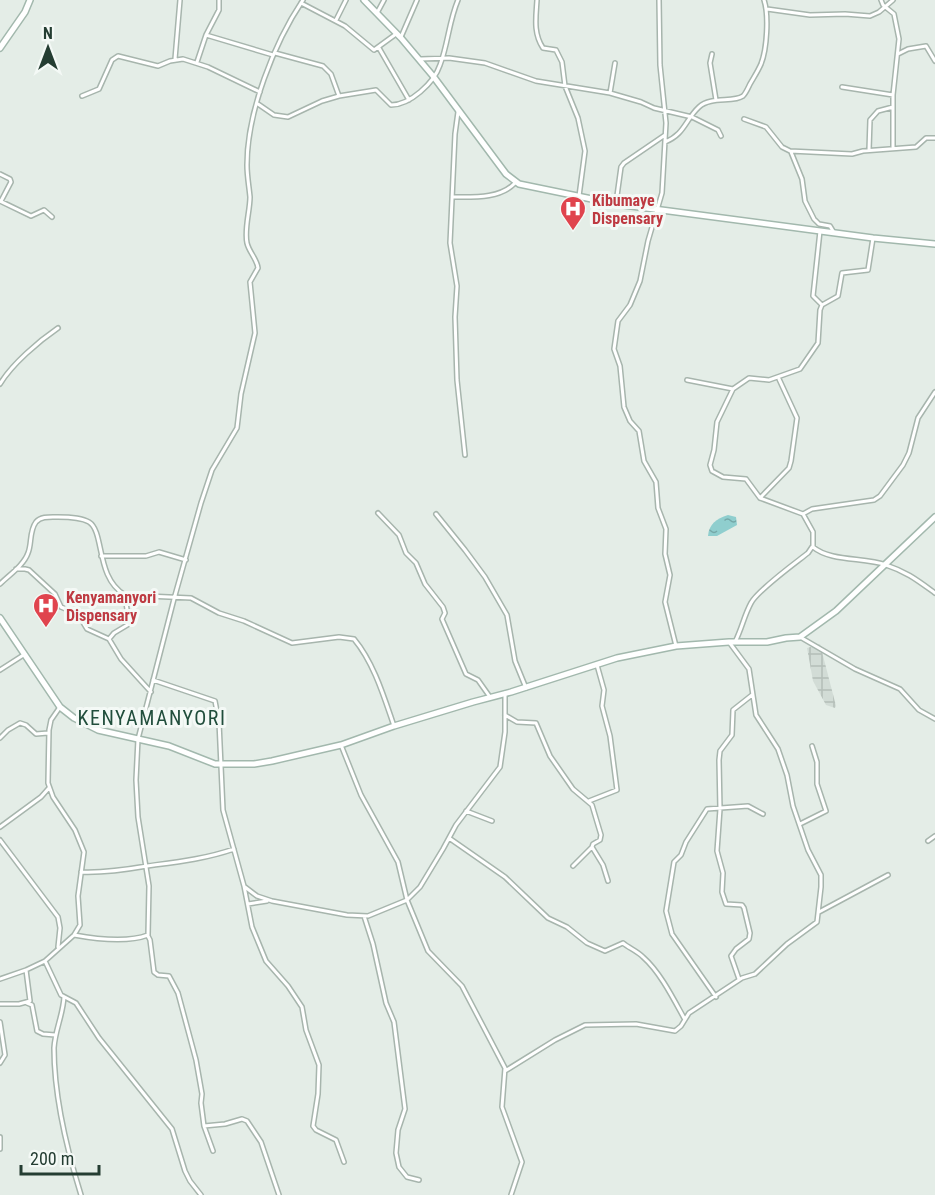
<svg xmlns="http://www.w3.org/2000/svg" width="935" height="1195" font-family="'Roboto Condensed',sans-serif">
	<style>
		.industrial { fill: url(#industrial-grid) }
		.water { fill: url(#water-ripples) }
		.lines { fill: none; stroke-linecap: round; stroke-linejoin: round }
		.street-casing { stroke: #a7b5ad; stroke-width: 6 }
		.secondary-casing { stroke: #a2b8ad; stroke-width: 8 }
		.street { stroke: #fff; stroke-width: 3 }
		.secondary { stroke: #fff; stroke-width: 5 }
		.labels { text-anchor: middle; stroke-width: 6; stroke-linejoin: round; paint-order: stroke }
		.health-label { font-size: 16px; font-weight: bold; fill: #be3a42; stroke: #f4f9f6; text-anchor: start }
		.quarter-label { font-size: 20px; letter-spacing: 1.5px; fill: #214e3c; stroke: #f4f9f6 }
	</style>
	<defs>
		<pattern id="industrial-grid" width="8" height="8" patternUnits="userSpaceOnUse" patternTransform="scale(1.5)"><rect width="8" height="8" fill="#d2dcd6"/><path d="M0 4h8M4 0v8" fill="none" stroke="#b4beb8"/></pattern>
		<pattern id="water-ripples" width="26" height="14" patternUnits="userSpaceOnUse" patternTransform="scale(1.5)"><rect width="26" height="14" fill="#8fcece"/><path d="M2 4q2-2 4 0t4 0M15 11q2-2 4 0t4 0" fill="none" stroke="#75a8a8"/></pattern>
	</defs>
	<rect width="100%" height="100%" fill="#e4ede7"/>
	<path class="industrial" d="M820,644L836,706L835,708L826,705L813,681L807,648Z"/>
	<path class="water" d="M728,515L736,517L737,525L717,536H708C709,524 716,519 728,515Z"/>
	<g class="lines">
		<defs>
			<path id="street" d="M537,0C536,17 533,33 543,48L556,50L562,62L565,86L578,118L585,151L579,196
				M659,0L660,65L666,123L662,193L648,241L640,281L630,305L618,321L614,349L620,366L624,407L630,421L639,431L644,461L656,482L658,508L666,529L665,554L670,575L665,602L676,646
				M881,0L883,5L894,14L899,39L893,95V147
				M301,3L345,26L374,50L396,34
				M767,9L810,15L845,14L870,16L879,12L893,0
				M377,13L384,0
				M336,20L346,0
				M206,35L273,55
				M401,37L417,0
				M379,48L409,100
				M275,53L323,66L331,74L339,96
				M712,54L710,63L716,100
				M898,54L908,49L926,46L935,61
				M175,59L180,0
				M421,59L449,58L485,63L536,81L610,93L641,102L654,108L692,117L718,130L721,136
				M197,62L206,35L219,10V0
				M842,87L893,95
				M610,93L615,63
				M82,96L99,89L112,60L118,56L158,66L170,61L183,59L208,67L260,92
				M258,104L274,115L288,117L322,101L339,96L376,90L391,105C410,105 434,83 440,65C448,44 449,21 458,0
				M458,112L455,134L450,243L457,286L455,317L457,380L465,455
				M744,119L766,127L782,147L790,151L852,154L863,151L916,147L926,138H935
				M665,142C685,134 685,120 699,107C711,96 733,103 743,96C746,93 748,88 750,84C754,77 758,71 761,64C767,49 769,15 764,0
				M869,150L870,120L878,111L893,107
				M791,152L802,179L805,201L814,219L819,224L830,226L833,231
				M0,174L10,179L11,182L1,201
				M452,197C473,197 500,199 515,183
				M0,201L31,216L44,210L52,217
				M616,203L621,167L624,163L665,135
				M820,231L813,296L822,305
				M687,380L733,389L749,378L769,380L800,369L818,343L820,310L822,305L838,296L842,273L868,270L873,238
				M0,384C12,364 39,341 58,328
				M733,389L717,422L714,450L710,465L712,471L723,477L746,479L760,498L803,514L813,532V547C831,562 864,557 886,565C907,572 917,580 935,593
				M760,498L789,468L791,461L797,418L779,379
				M378,513L399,535L406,553L416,563L425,584L443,607L445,613L442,619L466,674L478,680L490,697
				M436,514L465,550L485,577L507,615L515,661L526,688
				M803,514L812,509L874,500L880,496L903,465L909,453L918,418L935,392
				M101,556H146L159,552L186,560
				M16,569H25L29,570L55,594L61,607L78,614L87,629L109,639L121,659L151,692
				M0,584C9,575 24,565 28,553C32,544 29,531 36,522C41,516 50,517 58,517C66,517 82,518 89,522C105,532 95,577 125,595L191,598L219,613L244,621L292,643L339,637L354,639C374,663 384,697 394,726
				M800,637L855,669L900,689L919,710L935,719
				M109,639L114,633L129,624L125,595
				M735,642C742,628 744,616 751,603C758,590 794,564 808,553L812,547
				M0,670L25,654
				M153,680L215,701L219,722L223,810L244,886L252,927L266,961L288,986L302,1007L306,1030L319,1065L318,1094L313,1126L316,1130L336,1140L344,1162
				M505,715L517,722L536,723L550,756L573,789L592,805L601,835L600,840L593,844L592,847L603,865L608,881
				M0,738L8,730L20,723L26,725L36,734L48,733
				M341,745L361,795L398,862L407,900L428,951L462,986L505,1068L502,1107L522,1162L511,1195
				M589,801L617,790L610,736L602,706L604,690L597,665
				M466,811L492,821
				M800,824L826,811L817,784V762L812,746
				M0,827L41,797L49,788
				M449,838L505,877L548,918L567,927L587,943L605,951L623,943C629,948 637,951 643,957C660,972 673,998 684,1018
				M0,840L58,917L60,928L58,947
				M928,841L935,836
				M573,866L592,847
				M81,872C104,873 124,870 147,866C177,862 205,859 234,849
				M245,887L257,896L272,901L347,915L368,916L407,900L420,887L443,849L456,825L500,767L505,732V693
				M248,904L267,901
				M819,912L888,875
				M364,916L373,944L386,1003L394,1022L405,1109L398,1130L396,1153L399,1167L407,1177L419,1180
				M74,935C96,939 127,943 148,935L149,886L138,817L136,780L138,739L174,599L201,503L212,470L237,428L241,394L255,333L250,282L258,268C257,259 249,252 247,243C244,229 250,211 250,197C249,186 247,176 247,165C247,112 274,43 303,0
				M148,936L150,940L154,972L158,975L169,976L178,993L196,1060L202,1094L201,1103L204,1126L213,1151
				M45,961L61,995L76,1003L99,1038L172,1129L185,1171L190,1181L201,1195
				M0,979L26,970L45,961L74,935L80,925L78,896L84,852L75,830L53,797L48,783L49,730L51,720L60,707
				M739,979L731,956L736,949L749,939L750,933L744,908L742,905L726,904L722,892L723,873L717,851L720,809L719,760L720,751L732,735L733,710L752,695
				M64,997C63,1015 55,1030 54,1048C54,1094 67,1150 81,1195
				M716,997L672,934L666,911L674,862L681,855L686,842L707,809L748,806L763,814
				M27,1003L32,1005L37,1031L43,1034L55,1035
				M0,1004H19L30,1001L26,970
				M0,1022L5,1055L0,1063
				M505,1071L555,1040L585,1025L636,1024L675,1031L681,1026L689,1013L742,978L755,974L787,944L817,922L821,887V875L808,850L793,806L787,775L778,749L756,715L749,669L729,642
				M204,1126L225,1124L242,1119L247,1121L261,1142L279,1195
				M0,1137V1149"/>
			<path id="secondary" d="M364,0L401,38L433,76L506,174L519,184L616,204L873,238L935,244
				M0,48L25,12L30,0
				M0,618L60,707L74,718L98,730L169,746L215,764H254L272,761L341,745L394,726L473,702L511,692L617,658L676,646L729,642H767L786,638L800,637L836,611L935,517"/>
		</defs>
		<use href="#street" class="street-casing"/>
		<use href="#secondary" class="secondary-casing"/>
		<use href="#street" class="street"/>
		<use href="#secondary" class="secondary"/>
	</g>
	<defs>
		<symbol id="hospital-pin" viewBox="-11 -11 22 30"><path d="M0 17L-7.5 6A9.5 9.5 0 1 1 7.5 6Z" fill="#e0444e" stroke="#f4f9f6"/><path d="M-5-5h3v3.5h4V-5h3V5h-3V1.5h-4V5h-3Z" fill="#fff"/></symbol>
	</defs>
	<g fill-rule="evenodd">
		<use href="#hospital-pin" x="558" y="194" width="30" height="40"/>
		<use href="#hospital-pin" x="31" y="591" width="30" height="40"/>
	</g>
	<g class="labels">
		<g class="health-label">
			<text x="592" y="206">Kibumaye<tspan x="592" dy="18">Dispensary</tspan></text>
			<text x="66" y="603">Kenyamanyori<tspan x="66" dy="18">Dispensary</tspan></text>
		</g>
		<g class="quarter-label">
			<text x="152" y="725">KENYAMANYORI</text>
		</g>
	</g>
	<g transform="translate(48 48)" stroke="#f4f9f6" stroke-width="4.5" paint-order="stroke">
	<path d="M0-4.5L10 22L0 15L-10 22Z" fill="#243d32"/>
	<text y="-9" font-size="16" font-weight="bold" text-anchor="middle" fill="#243d32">N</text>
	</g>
	<path d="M21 1165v9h78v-9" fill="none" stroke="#243d32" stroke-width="3"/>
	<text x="30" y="1165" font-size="18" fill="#243d32" stroke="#f4f9f6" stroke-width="4.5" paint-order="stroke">200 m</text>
</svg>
